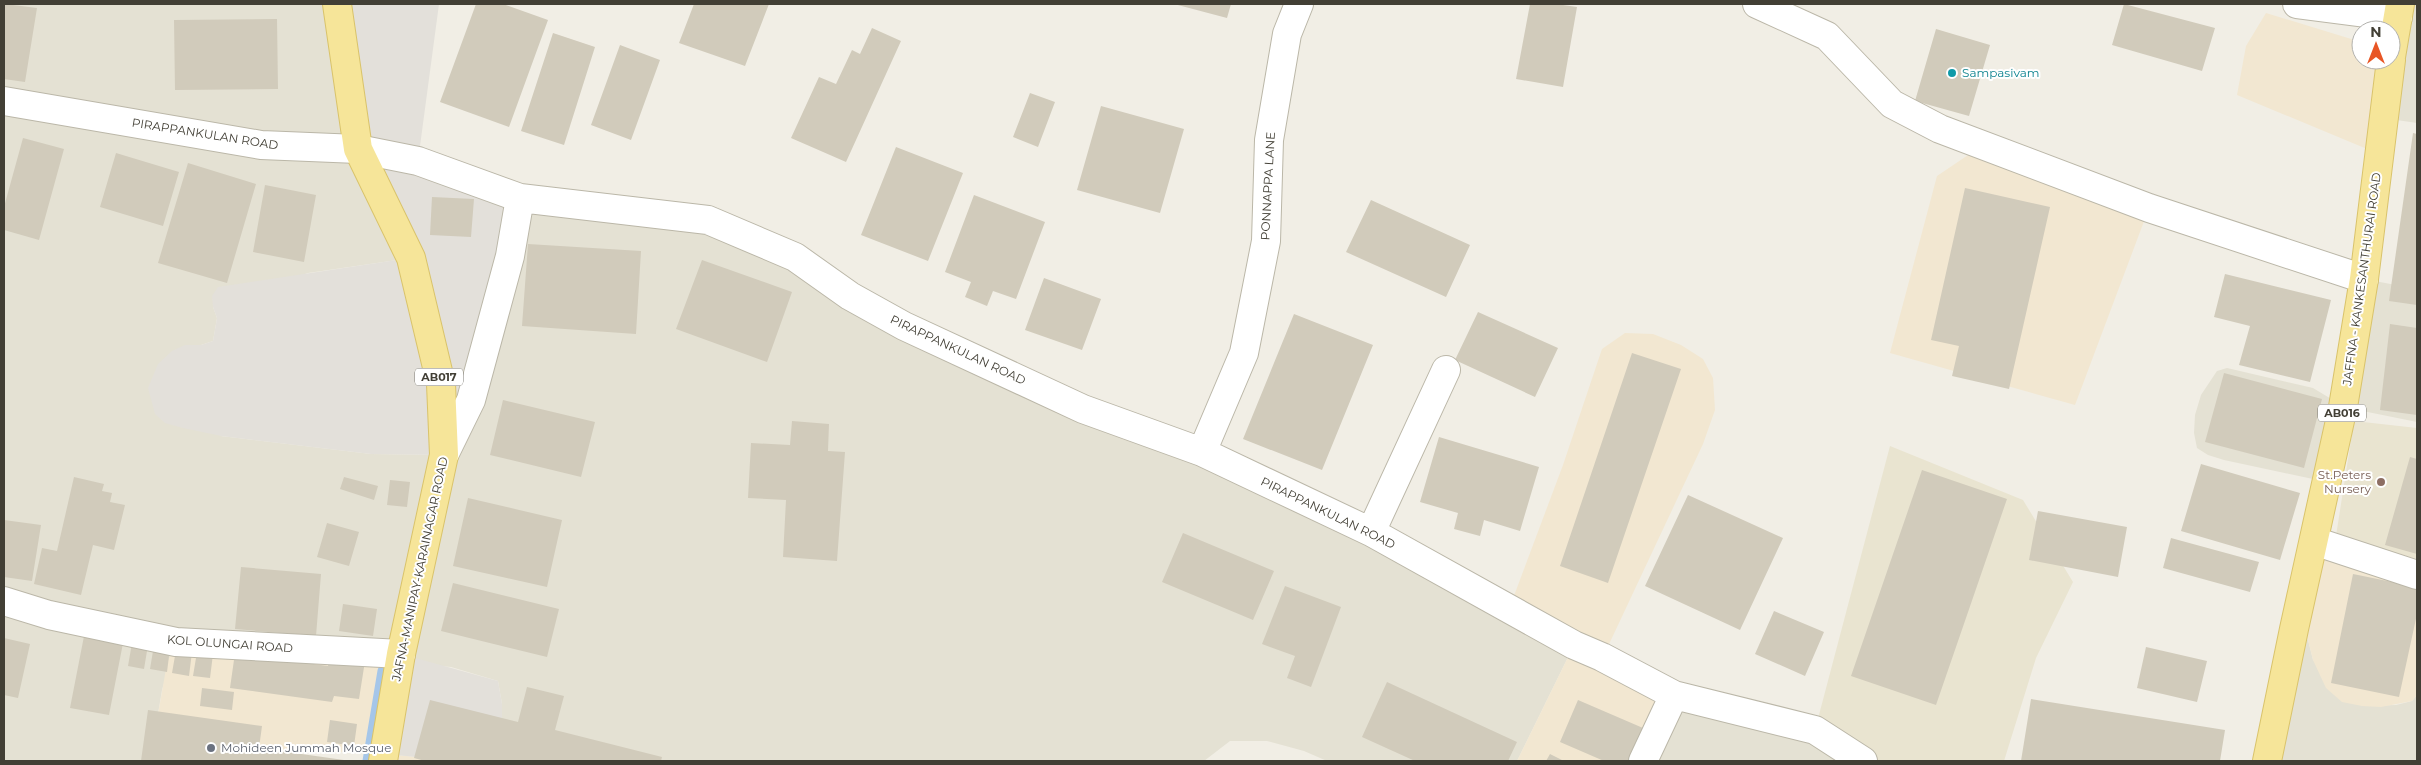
<svg xmlns="http://www.w3.org/2000/svg" width="2421" height="765" font-family="Montserrat,sans-serif">
	<style>
		.residential { fill: #e4e1d3 }
		.commercial { fill: #f2e7d1 }
		.industrial { fill: #e3e0da }
		.education { fill: #e9e4d0 }
		.lines { fill: none; stroke-linecap: round; stroke-linejoin: round }
		.stream { stroke: #a5c6e9; stroke-width: 11 }
		.building { fill: #d1cbbb }
		.street-casing { stroke: #bbb7a8; stroke-width: 30 }
		.primary-casing { stroke: #d9c36b; stroke-width: 30 }
		.street { stroke: #fff; stroke-width: 28 }
		.primary { stroke: #f6e599; stroke-width: 28 }
		.culture-dot { fill: #0f9aa8; stroke: #fff; stroke-width: 2 }
		.education-dot { fill: #8d6e63; stroke: #fff; stroke-width: 2 }
		.worship-dot { fill: #6b7280; stroke: #fff; stroke-width: 2 }
		.labels { text-anchor: middle; stroke-width: 4; stroke-linejoin: round; paint-order: stroke }
		.shield { fill: #fff; stroke: #7b7972; stroke-width: 1 }
		.shield-label { font-size: 11px; font-weight: bold; fill: #423f35 }
		.culture-label { font-size: 12px; fill: #0d838f; stroke: #fff; text-anchor: start }
		.street-label { font-size: 12px; fill: #423f35; stroke: #fff }
		.education-label { font-size: 12px; fill: #785e54; stroke: #fff; text-anchor: end }
		.worship-label { font-size: 12px; fill: #5b616d; stroke: #fff; text-anchor: start }
	</style>
	<rect width="100%" height="100%" fill="#f1eee5"/>
	<path class="residential" d="M4,4H337L411,258L308,273L213,307L217,318L213,341L201,345H185L221,436L371,454L444,455L520,198L708,220L850,296L1202,452L1574,645L1517,761H1327L1304,751L1267,741H1230L1204,761H495L502,727V704L498,681L451,667L176,642L162,690L150,761H4Z
		M2400,4H2417V123L2383,118Z
		M2364,279L2417,289V422L2343,407L2327,482L2224,460L2208,455L2197,448L2194,433L2195,415L2201,395L2217,371L2227,368L2313,388L2343,406Z
		M2302,633L2308,640L2313,660L2362,706L2396,705L2412,701L2417,695V761H2267Z
		M1674,695L1863,761H1643Z"/>
	<path class="commercial" d="M2266,13L2361,42V60H2391L2379,154L2237,95L2246,46Z
		M1983,145L2149,208L2075,405L1890,353L1937,176Z
		M1625,333L1653,334L1681,345L1703,359L1713,378L1715,410L1703,444L1603,657L1674,695L1643,761H1517L1574,645L1509,609L1563,465L1602,349Z
		M2314,541L2417,575V695L2412,701L2381,707L2362,706L2342,702L2326,688L2313,660L2308,640L2302,633Z
		M176,642L401,654L385,754L458,761H383L384,754L153,743L167,663Z"/>
	<path class="industrial" d="M337,4H439L418,161L520,198L444,455L371,454L221,436L183,428L165,423L155,414L148,388L158,364L172,351L185,345H201L213,341L217,318L213,307L212,296L218,287L410,258L358,149Z
		M401,654L498,681L502,704V727L495,761H458L385,754Z"/>
	<path class="education" d="M2354,421L2417,428V559L2336,536Z
		M1890,446L2023,500L2073,582L2036,658L2004,761H1863L1815,730Z"/>
	<g class="lines">
		<path class="stream" d="M368,761L383,671"/>
	</g>
	<path class="building" d="M5,4L37,8L25,82L4,79Z
		M476,4H503L548,20L509,127L440,102Z
		M694,4H769L745,66L679,43Z
		M1174,4H1231L1227,18Z
		M1530,4H1556L1577,7L1563,87L1516,79Z
		M2124,4L2215,28L2202,71L2112,45Z
		M277,19L278,89L175,90L174,20Z
		M872,28L901,41L846,162L791,138L819,77L836,84L852,50L860,54Z
		M1936,29L1990,45L1969,116L1915,101Z
		M553,33L595,47L564,145L521,131Z
		M620,45L660,60L631,140L591,125Z
		M1030,93L1055,102L1038,147L1013,137Z
		M1101,106L1184,129L1160,213L1077,190Z
		M2413,133L2417,134V305L2389,301Z
		M23,138L64,149L39,240L4,230V207Z
		M896,147L963,173L928,261L861,235Z
		M116,153L179,172L163,226L100,207Z
		M188,163L256,184L227,283L158,263Z
		M265,185L316,195L304,262L253,252Z
		M1965,188L2050,207L2009,389L1952,376L1959,346L1931,340Z
		M974,195L1045,222L1016,299L993,291L987,306L965,297L971,282L945,272Z
		M432,197L474,199L471,237L430,235Z
		M1371,200L1470,245L1446,297L1346,252Z
		M528,244L641,251L636,334L522,326Z
		M702,260L792,292L767,362L676,329Z
		M2225,274L2331,300L2310,382L2239,365L2250,326L2214,317Z
		M1044,278L1101,299L1082,350L1025,330Z
		M1478,312L1558,348L1535,397L1455,360Z
		M1294,314L1373,345L1322,470L1243,439Z
		M2390,324L2417,328V415L2380,410Z
		M1632,353L1681,369L1608,583L1560,566Z
		M2224,373L2322,399L2304,468L2205,442Z
		M503,400L595,422L581,477L490,455Z
		M792,421L829,424L828,451L845,452L837,561L783,557L786,500L748,498L751,443L790,445Z
		M1439,437L1539,467L1520,531L1484,520L1480,536L1454,529L1458,513L1420,502Z
		M2410,457L2417,459V554L2385,545Z
		M2201,464L2300,493L2280,560L2181,531Z
		M1922,470L2007,499L1936,705L1851,676Z
		M74,477L104,484L102,491L112,493L110,502L125,505L114,550L93,545L81,595L34,584L42,548L57,551Z
		M344,477L378,486L374,500L340,489Z
		M390,480L410,482L407,507L387,505Z
		M1688,495L1783,538L1740,630L1645,586Z
		M468,498L562,520L547,587L453,566Z
		M2038,511L2127,527L2118,577L2029,560Z
		M4,520L41,525L32,581L4,577Z
		M327,523L359,532L349,566L317,557Z
		M1183,533L1274,571L1253,620L1162,582Z
		M2171,538L2259,562L2250,592L2163,568Z
		M241,567L321,574L316,636L235,629Z
		M2353,574L2417,587V614L2399,697L2331,683Z
		M453,583L559,609L547,657L441,631Z
		M1285,586L1341,607L1311,687L1287,678L1295,656L1262,644Z
		M343,604L377,609L373,636L339,631Z
		M1774,611L1824,632L1805,676L1755,654Z
		M85,631L124,638L109,715L70,708Z
		M4,638L30,644L18,698L4,695Z
		M132,643L148,645L144,669L128,666Z
		M154,645L170,648L167,672L150,669Z
		M2146,647L2207,661L2197,702L2137,688Z
		M176,650L192,652L189,676L172,673Z
		M197,652L213,654L210,678L193,676Z
		M235,653L328,666L330,656L365,661L359,699L334,696L332,702L230,688Z
		M1387,682L1517,742L1508,761H1415L1362,737Z
		M527,687L564,696L555,730L662,757L661,761H425L414,758L430,700L518,722Z
		M202,688L234,692L232,710L200,706Z
		M2031,699L2225,730L2220,761H2021Z
		M1578,700L1643,728L1629,761H1604L1560,742Z
		M148,710L262,726L259,748L351,761H141Z
		M330,720L357,724L354,746L327,742Z
		M1550,754L1564,761H1546Z"/>
	<g class="lines">
		<defs>
			<path id="street" d="M1757,4L1827,36L1892,104L1940,129L2149,208L2364,279
				M2297,4L2398,17
				M4,101L261,145L358,149L418,161L520,198L708,220L795,257L850,296L904,326L1083,409L1202,452L1371,532L1574,645L1602,657L1674,695L1815,730L1863,761
				M1202,452L1244,353L1266,241L1269,140L1287,34L1299,4
				M444,455L471,400L510,256L520,198
				M1371,532L1446,370
				M2314,541L2417,575
				M4,601L49,615L176,642L401,654
				M1643,761L1674,695"/>
			<path id="primary" d="M337,4L358,149L411,258L441,384L444,455L401,654L383,761
				M2391,57L2400,4
				M2267,761L2294,629L2343,407L2364,279L2391,60"/>
		</defs>
		<use href="#street" class="street-casing"/>
		<use href="#primary" class="primary-casing"/>
		<use href="#street" class="street"/>
		<use href="#primary" class="primary"/>
	</g>
	<circle class="culture-dot" cx="1952" cy="73" r="5"/>
	<circle class="education-dot" cx="2381" cy="482" r="5"/>
	<circle class="worship-dot" cx="211" cy="748" r="5"/>
	<g class="labels">
		<g class="shield">
			<rect x="415" y="368.5" width="48" height="17" rx="4"/>
			<rect x="2318" y="404.5" width="48" height="17" rx="4"/>
		</g>
		<g class="shield-label">
			<text x="439" y="381">AB017</text>
			<text x="2342" y="417">AB016</text>
		</g>
		<g class="culture-label">
			<text x="1962" y="77">Sampasivam</text>
		</g>
		<g class="street-label">
			<text transform="translate(205 134) rotate(9)" y="4">PIRAPPANKULAN ROAD</text>
			<text transform="translate(1268 186) rotate(-87)" y="4">PONNAPPA LANE</text>
			<text transform="translate(2362 279) rotate(-82)" y="4">JAFFNA - KANKESANTHURAI ROAD</text>
			<text transform="translate(958 350) rotate(25)" y="4">PIRAPPANKULAN ROAD</text>
			<text transform="translate(1328 513) rotate(26)" y="4">PIRAPPANKULAN ROAD</text>
			<text transform="translate(420 569) rotate(-78)" y="4">JAFNA-MANIPAY-KARAINAGAR ROAD</text>
			<text transform="translate(230 644) rotate(4)" y="4">KOL OLUNGAI ROAD</text>
		</g>
		<g class="education-label">
			<text x="2371" y="479">St.Peters<tspan x="2371" dy="14">Nursery</tspan></text>
		</g>
		<g class="worship-label">
			<text x="221" y="752">Mohideen Jummah Mosque</text>
		</g>
	</g>
	<rect width="2421" height="765" fill="none" stroke="#423f35" stroke-width="10"/>
	<g transform="translate(2376 45)"><circle r="24" fill="#ffffff" stroke="#b3b2ae"/>
	<path d="M0-4L9 19L0 12L-9 19Z" fill="#e85625"/>
	<text y="-8" font-size="14" font-weight="bold" text-anchor="middle" fill="#423f35">N</text>
	</g>
</svg>
